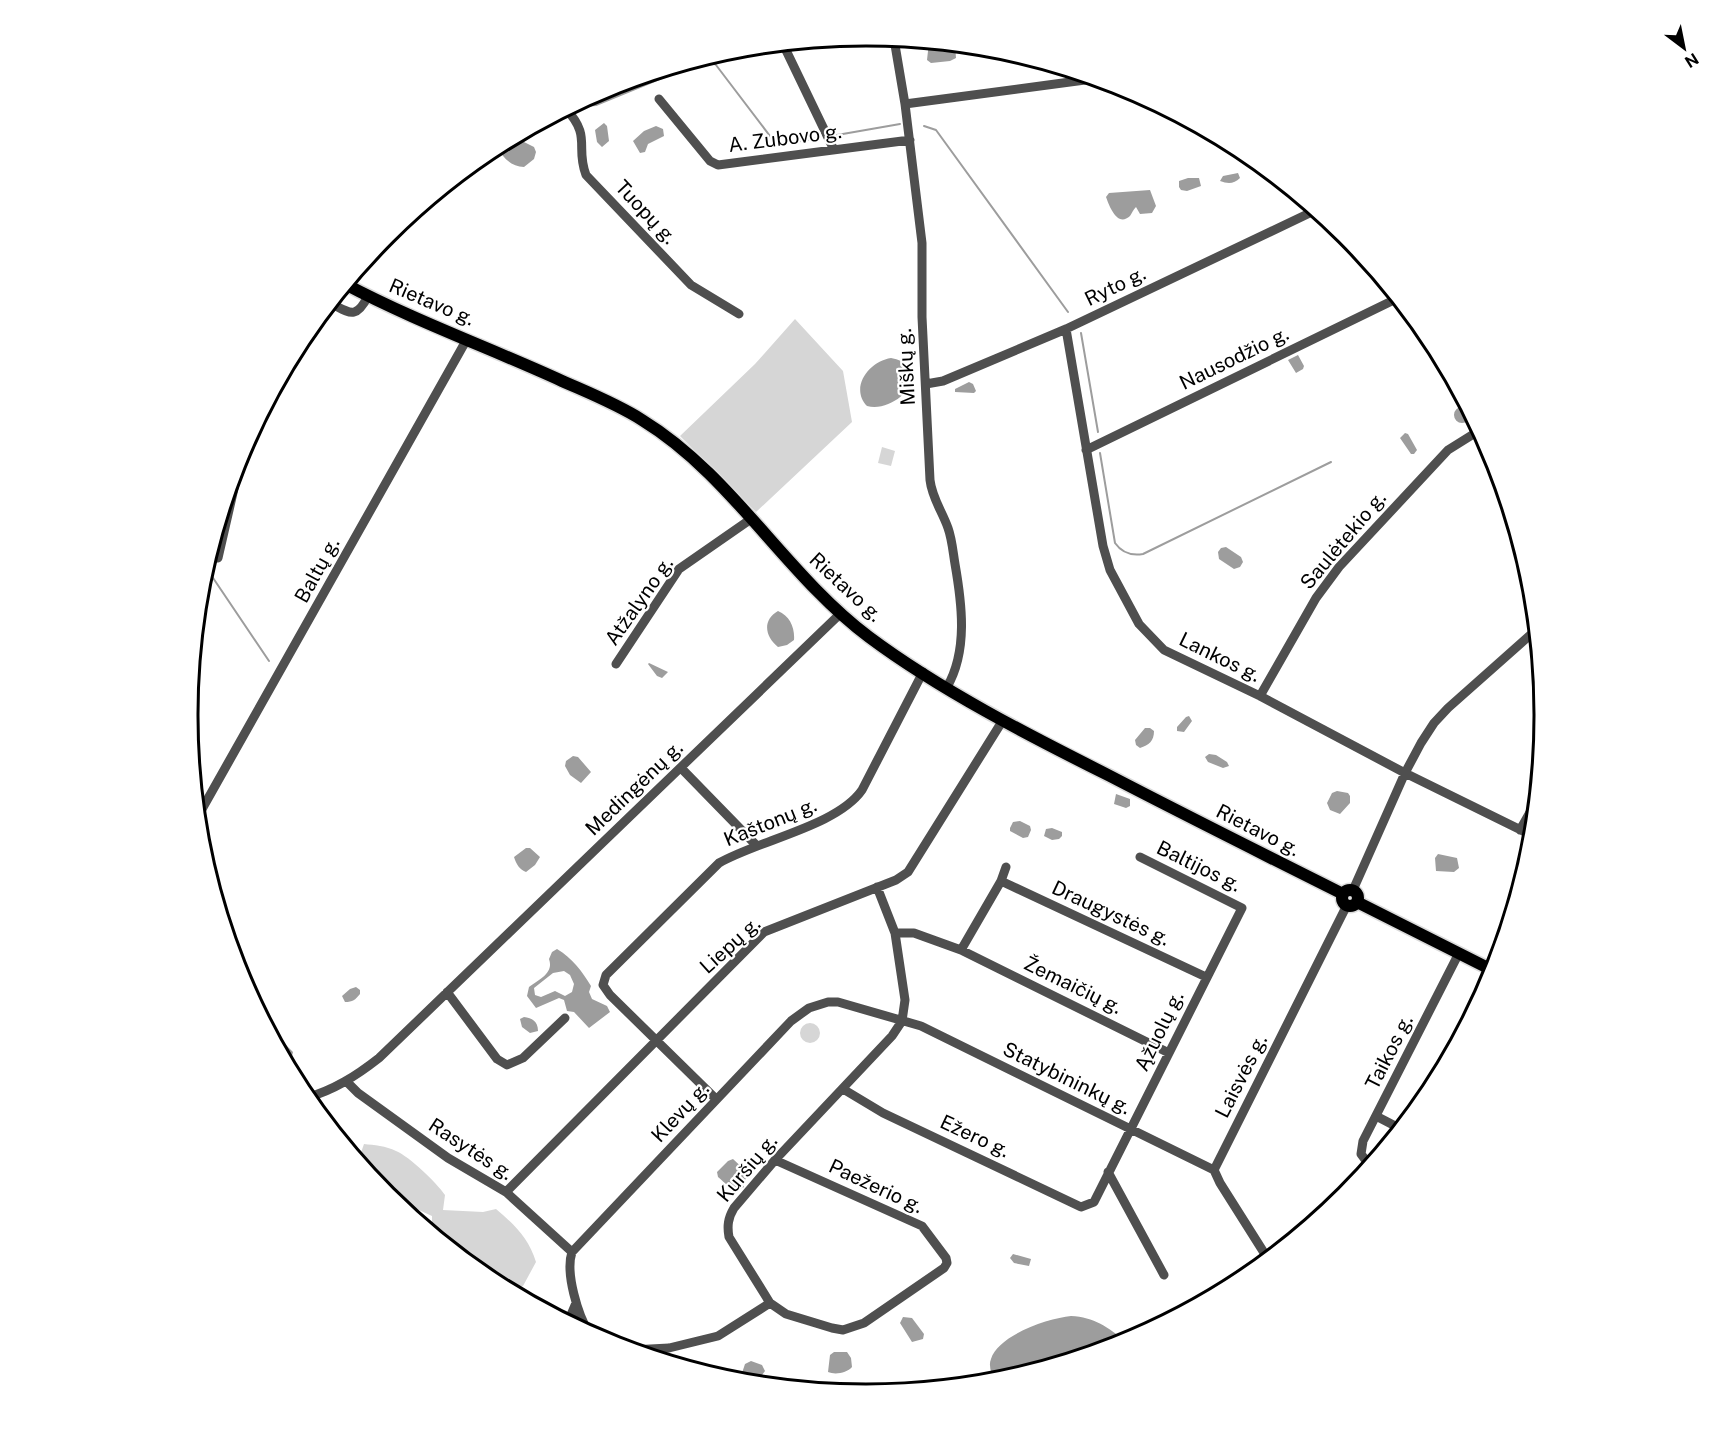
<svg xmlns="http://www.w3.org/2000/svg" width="1732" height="1430" font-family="'Public Sans',sans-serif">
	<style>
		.green { fill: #d6d6d6 }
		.water { fill: #9d9d9d; fill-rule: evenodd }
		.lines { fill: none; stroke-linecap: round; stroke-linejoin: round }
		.stream { stroke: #9d9d9d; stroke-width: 2 }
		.major-casing { stroke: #dbdbdb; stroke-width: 15 }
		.minor { stroke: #4f4f4f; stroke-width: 9 }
		.major { stroke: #000; stroke-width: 12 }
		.labels { text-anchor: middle; stroke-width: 4.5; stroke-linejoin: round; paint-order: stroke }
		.street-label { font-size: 20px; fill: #000; stroke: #fff }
		.rim { fill: none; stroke: #000; stroke-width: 3 }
	</style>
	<rect width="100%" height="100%" fill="#fff"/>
	<path class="green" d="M795,319L843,371L852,422L756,512L680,436L755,364Z
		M882,447L895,451L891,466L878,463Z
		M800 1033a10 10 0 1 1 20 0a10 10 0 1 1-20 0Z
		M364,1144C374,1145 386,1146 396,1151C410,1157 436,1182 445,1195L443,1210L483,1212L496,1209C515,1225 529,1239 536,1262L523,1286C494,1296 453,1250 432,1233V1216L386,1195L358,1161Z"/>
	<path class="water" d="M929,42L955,45L956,58L950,61L931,63L927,60Z
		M604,123L607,126L609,141L602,147L597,142L595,130Z
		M656,126L663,129L664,136L648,144L645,152L640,153L633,141L644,131Z
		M514,137L534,147L536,152L534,159L524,167C511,167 502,157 497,146Z
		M1238,173L1240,178C1234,184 1228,184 1220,181L1223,176Z
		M1188,178H1199L1201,186L1187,191L1181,190L1179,187V181Z
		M1150,190L1156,206L1152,213L1140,214L1136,207C1133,210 1132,213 1130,216C1117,228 1109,205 1106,197L1109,193Z
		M1298,355L1304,366L1303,369L1296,373L1288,360Z
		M891,358C938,367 898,414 867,406C849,387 870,361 891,358Z
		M969,382L973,384L976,391L974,393L955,392V389Z
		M1454 415a8 8 0 1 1 16 0a8 8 0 1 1-16 0Z
		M1405,433L1408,434L1417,450L1414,454H1411L1400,438Z
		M1226,547L1241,557L1243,562L1240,567L1234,569L1219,559L1218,552L1221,548Z
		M778,611C790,616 795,628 794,640L787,645L778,647C765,637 762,620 778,611Z
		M649,663L668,672L662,678L657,676L648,664Z
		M1189,716L1192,721L1184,732L1177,731V727L1186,717Z
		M1145,728H1150L1154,731C1154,741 1149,745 1140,748L1136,745L1135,740Z
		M1209,754L1216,755L1227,762L1229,766L1223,768L1208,762L1205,757Z
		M573,756L578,757L591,772L581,783L570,775L565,766L566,761Z
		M1337,791L1348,793L1350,796V803L1340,814L1330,810L1327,803L1332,793Z
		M1116,794L1130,799V806L1126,808L1114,804Z
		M1020,821L1030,826L1031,830L1028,837L1023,838L1010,831V828L1013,822Z
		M1052,828L1062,832V836L1059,839L1052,840L1044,836L1046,829Z
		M526,848H530L540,857L535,865L526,872C520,870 516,864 514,857Z
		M1438,854L1457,858L1459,868L1454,872L1436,871L1435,858Z
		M557,949C572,958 582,971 591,986L589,992L592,999L607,1006L610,1012L589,1028L574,1012L567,1011L564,1000L559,998L536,1008L527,996L529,987C540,979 554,973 549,959L552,952ZM564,971L570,975L574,984L572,992L565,996L555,991L541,997L535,995L534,988L553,973Z
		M356,987L360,990V994C355,1000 353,1002 345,1002L342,996L350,989Z
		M524,1017C532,1018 538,1021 538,1031L530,1033L522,1027L520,1019Z
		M283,1045H286L293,1052L292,1056L284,1060L278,1049Z
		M733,1159L749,1174L743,1183L744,1187C734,1194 725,1183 718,1177L717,1172L728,1161Z
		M1013,1254L1031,1259L1029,1266L1014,1263L1010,1258Z
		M1071,1316C1094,1317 1108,1327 1126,1342L994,1381C992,1374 988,1366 991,1359C998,1335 1049,1318 1071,1316Z
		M903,1317L912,1318L924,1334L923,1339L912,1342L900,1323Z
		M834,1352H847L851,1358L852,1367C847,1373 835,1375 828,1372L830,1355Z
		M751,1361L762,1365L765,1371L762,1375L751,1379L742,1373L745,1364Z"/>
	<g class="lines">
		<path class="stream" d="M577,103L584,106L596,105L701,62L709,61L716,65L773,140L782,144L820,138
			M924,126L936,130L1068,312
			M837,135L900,124
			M1081,333L1098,432
			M1100,453L1115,543C1122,553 1131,556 1143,554L1331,462
			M205,566L269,661"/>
		<defs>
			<path id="major" d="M345,284C415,321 490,348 562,381C589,393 617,404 642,420C732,475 785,574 869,637C940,690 1030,736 1110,776C1187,816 1265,855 1343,894
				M1342 898a8 8 0 1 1 16 0a8 8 0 1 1-16 0Z
				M1357,902L1494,971"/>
		</defs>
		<use href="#major" class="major-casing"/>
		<path class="minor" d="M894,39L905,104L922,243V317L930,480C932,498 942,511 948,528C952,539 953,552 955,564C962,604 968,651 947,687
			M783,44L834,150
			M659,99L710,161L718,165L910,140
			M905,104L1085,80L1089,77
			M566,109C592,137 575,146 586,175L691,285L739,314
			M330,303C350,313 356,320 368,296
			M1066,329L1103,546L1110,570L1139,624L1164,650L1260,696L1405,773L1533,836
			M926,384L943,381L1066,329L1316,210
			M1086,450L1398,298
			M218,558L244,445
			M616,664L679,569L751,519
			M1260,696L1316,598L1339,567L1448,450L1480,430
			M681,768L757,846
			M197,818L467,339
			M1520,830L1537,800
			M1001,881L1206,977
			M1353,890L1405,773L1421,743L1434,723L1448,708L1537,629
			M895,933H914L961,950L1001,881L1006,867
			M961,950L1169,1053
			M447,992L497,1059L507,1065L523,1058L565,1018
			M346,1081L358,1093L448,1158L506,1192L572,1252
			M843,1089L883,1113L1081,1207L1094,1202L1242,908L1140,857
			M306,1098C334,1090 356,1076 379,1058L841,613
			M716,1099L610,995L603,985L606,975L719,863C759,840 837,826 862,790L923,672
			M1376,1116L1401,1129
			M775,1160L922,1226L946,1258L947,1263L944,1268L864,1323L843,1330L832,1328L786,1314L770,1303L729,1237C727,1226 728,1218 734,1208L775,1160L892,1036L902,1021L905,1000L895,933L877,887
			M1370,1166L1361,1154L1363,1141L1459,953
			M1108,1172L1164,1275
			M506,1192L764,932L896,880L908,872L1003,720
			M1268,1259L1220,1183L1214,1170L1347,905
			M568,1322L576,1303
			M589,1333C578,1315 565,1273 572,1252L791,1021L809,1008L828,1002H838L921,1026L1214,1170
			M632,1350L669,1348L718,1336L770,1303"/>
		<use href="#major" class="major"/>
	</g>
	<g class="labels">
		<g class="street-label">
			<text transform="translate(785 138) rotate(-7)" y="7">A. Zubovo g.</text>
			<text transform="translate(646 212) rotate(47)" y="7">Tuopų g.</text>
			<text transform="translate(1115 286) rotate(-26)" y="7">Ryto g.</text>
			<text transform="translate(432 302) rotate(23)" y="7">Rietavo g.</text>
			<text transform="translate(1234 358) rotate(-26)" y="7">Nausodžio g.</text>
			<text transform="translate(906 367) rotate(-93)" y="7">Miškų g.</text>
			<text transform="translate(1343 540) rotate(-50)" y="7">Saulėtekio g.</text>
			<text transform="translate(317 570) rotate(-61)" y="7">Baltų g.</text>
			<text transform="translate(846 587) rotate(43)" y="7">Rietavo g.</text>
			<text transform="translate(639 601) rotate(-55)" y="7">Atžalyno g.</text>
			<text transform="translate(1220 657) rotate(26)" y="7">Lankos g.</text>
			<text transform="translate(634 788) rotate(-44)" y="7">Medingėnų g.</text>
			<text transform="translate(770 822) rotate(-22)" y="7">Kaštonų g.</text>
			<text transform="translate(1258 830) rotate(27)" y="7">Rietavo g.</text>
			<text transform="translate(1199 866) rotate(26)" y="7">Baltijos g.</text>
			<text transform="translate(1111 913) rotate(25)" y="7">Draugystės g.</text>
			<text transform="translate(730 945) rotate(-42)" y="7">Liepų g.</text>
			<text transform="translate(1073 985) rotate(26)" y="7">Žemaičių g.</text>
			<text transform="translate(1159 1031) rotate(-64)" y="7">Ąžuolų g.</text>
			<text transform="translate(1389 1052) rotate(-63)" y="7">Taikos g.</text>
			<text transform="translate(1241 1076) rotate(-63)" y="7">Laisvės g.</text>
			<text transform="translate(1067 1078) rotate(26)" y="7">Statybininkų g.</text>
			<text transform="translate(680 1112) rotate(-47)" y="7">Klevų g.</text>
			<text transform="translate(975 1136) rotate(25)" y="7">Ežero g.</text>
			<text transform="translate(471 1149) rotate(33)" y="7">Rasytės g.</text>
			<text transform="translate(747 1168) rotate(-50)" y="7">Kuršių g.</text>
			<text transform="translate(876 1186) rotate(25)" y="7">Paežerio g.</text>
		</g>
	</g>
	<path d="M0 0H1732V1430H0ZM866 46H866A668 668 0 0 1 1534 714V716A668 668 0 0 1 866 1384H866A668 668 0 0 1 198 716V714A668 668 0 0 1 866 46Z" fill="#fff" fill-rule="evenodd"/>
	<path class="rim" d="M866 46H866A668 668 0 0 1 1534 714V716A668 668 0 0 1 866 1384H866A668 668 0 0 1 198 716V714A668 668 0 0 1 866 46Z"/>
	<g transform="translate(1684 48) rotate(148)" stroke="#ffffff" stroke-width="4.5" paint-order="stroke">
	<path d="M0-4.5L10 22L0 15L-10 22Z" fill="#000000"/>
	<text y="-9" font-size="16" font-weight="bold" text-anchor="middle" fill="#000000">N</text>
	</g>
</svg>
